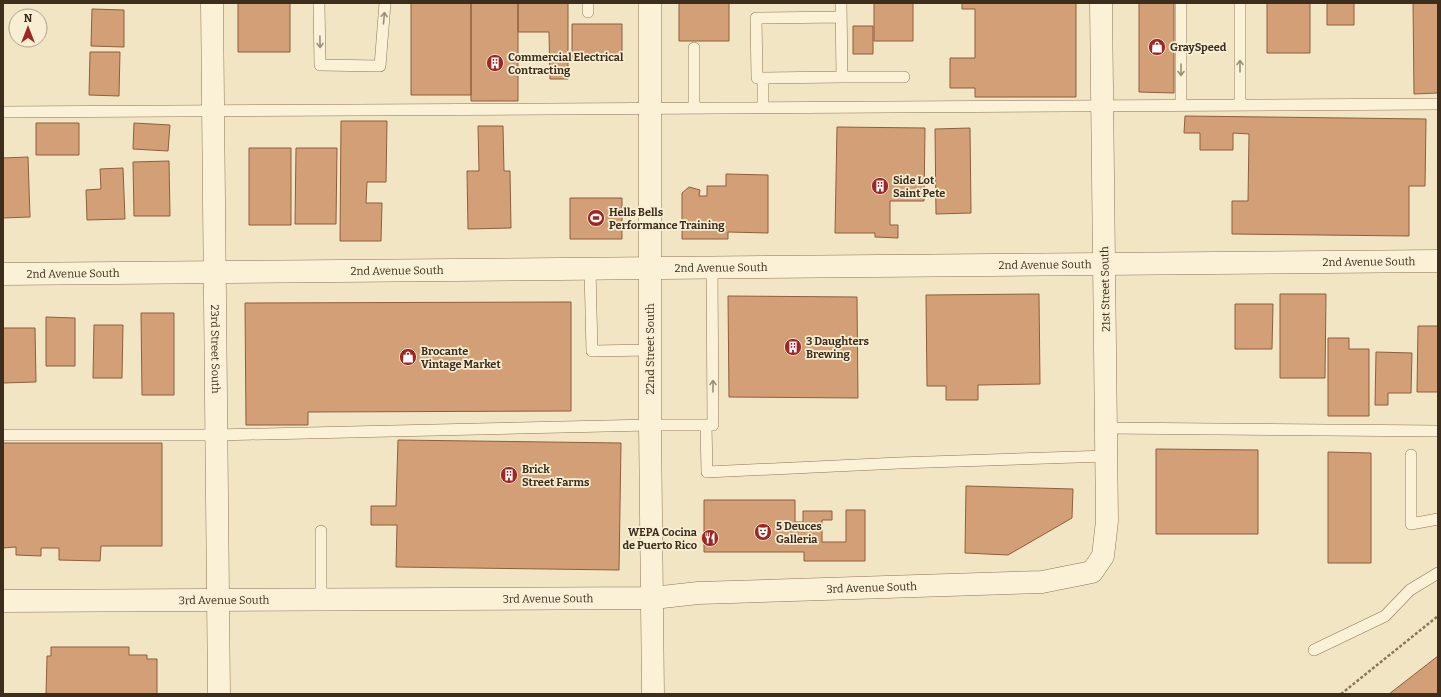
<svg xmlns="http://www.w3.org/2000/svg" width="1441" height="697" font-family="Bitter,serif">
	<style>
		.building { fill: #d29f76; stroke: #8e5f3c }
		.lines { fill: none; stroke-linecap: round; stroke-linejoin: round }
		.service-casing { stroke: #8d7658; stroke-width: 12 }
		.minor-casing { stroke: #8d7658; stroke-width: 23 }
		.tertiary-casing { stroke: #8d7658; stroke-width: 23 }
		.path { stroke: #8d7658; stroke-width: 2.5; stroke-dasharray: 3 2; stroke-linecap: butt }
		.service { stroke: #fbf1d7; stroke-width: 11 }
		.minor { stroke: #fbf1d7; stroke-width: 22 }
		.tertiary { stroke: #fbf1d7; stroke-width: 22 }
		.oneway { stroke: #9c8f7a }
		.labels { text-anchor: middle; stroke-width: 3.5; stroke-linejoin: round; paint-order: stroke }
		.poi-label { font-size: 11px; font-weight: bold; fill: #3c2d1d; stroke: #f8eed3; text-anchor: start }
		.street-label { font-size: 11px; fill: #3c2d1d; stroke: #f8eed3 }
	</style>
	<rect width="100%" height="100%" fill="#f1e5c3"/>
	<path class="building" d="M238,3H290V52H238Z
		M411,3H471V95H411Z
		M471,3H518V101H471Z
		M518,3H568V79H550L549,32H518Z
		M679,3H729V41H679Z
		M874,3H913V41H874Z
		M962,3H1076V97H975V88H950V58H975V9H962Z
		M1139,3H1174V93L1139,92Z
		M1267,3H1310V53H1267Z
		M1327,3H1354V25H1327Z
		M1413,3H1438V93L1414,94Z
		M92,9L124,10V47L91,46Z
		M572,24H622V60H572Z
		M853,26H873V54H853Z
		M90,52H120L119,96L89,95Z
		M1185,116L1426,119L1425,186H1409V236L1232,234V201H1248L1249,134L1233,133V150H1200V133H1184Z
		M341,121H387L386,182H367L366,203H382L381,241H340Z
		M36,123H79V155H36Z
		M134,123L170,125L168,151L133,149Z
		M478,126H503L504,171H510L511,228L468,229L467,171H479Z
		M837,127L925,128L924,201H890V225H898V238L875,237V233H835Z
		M970,128L971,213L936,214L935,129Z
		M249,148H291V225H249Z
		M296,148H337L336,224H295Z
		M28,157L30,217L3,218V158Z
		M169,161L170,216H134L133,162Z
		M123,168L125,219L87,220L86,190L101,189L100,169Z
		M726,174L768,175V233L728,232V239H682V193L689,187L700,190L699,196H707V186H726Z
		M570,198H622V239H570Z
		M1039,294L1040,384L978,385V400H946V386H927L926,295Z
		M1280,294H1326L1325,378H1280Z
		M728,296L857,297L858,398L729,397Z
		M571,302V411L308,412V425H246L245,303Z
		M1235,304H1273L1272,349H1235Z
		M141,313H174V395H142Z
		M46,317L75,318V366H46Z
		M94,325H123L122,378H93Z
		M1418,326H1438V392H1417Z
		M3,328H35L36,382L3,383Z
		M1328,338H1349V349H1369V416H1328Z
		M1376,352L1412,353L1411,393H1388V405H1375Z
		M398,440L621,443L619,570L396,567L397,525H371V506H396Z
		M3,443H162V546H101L100,561L59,560V548H41V556L16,555V547L3,548Z
		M1156,449L1258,450V534H1156Z
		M1328,452L1371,453V563H1328Z
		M966,486L1073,489L1072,518L1008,555L965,553Z
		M704,500H795V522H803V511H832V520H822V542H846V510H865V561H804V552H704Z
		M51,647H129V655H147V659H157V694H46L47,656H51Z
		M1438,656V694H1389Z"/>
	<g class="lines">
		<defs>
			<path id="service" d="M319,3L320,65L380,66L385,3
				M588,3V12
				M841,3L842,77H904
				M1181,3V105
				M1240,3V105
				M841,17L756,18L757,78L842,77
				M694,48V108
				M763,78V107
				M3,112L1438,104
				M590,269L592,351L650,350
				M706,425L707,472L899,463L1107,456
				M1106,428L1438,431
				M3,435H217L650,425H713L712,268
				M1411,455V524L1438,519
				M321,531V598
				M1314,650L1385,616L1410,590L1438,573"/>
			<g id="minor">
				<path id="s1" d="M212,3L219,694"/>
				<path id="s2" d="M3,274L1438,261"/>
				<path id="s3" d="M3,601L653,598L698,593L1042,582L1092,572L1103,556L1107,521L1101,3"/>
			</g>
			<path id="tertiary" d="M650,3V425L653,694"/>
		</defs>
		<use href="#service" class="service-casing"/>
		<use href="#minor" class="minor-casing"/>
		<use href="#tertiary" class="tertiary-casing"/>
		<path class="path" d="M1341,694L1438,616"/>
		<use href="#service" class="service"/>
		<use href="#minor" class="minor"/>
		<use href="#tertiary" class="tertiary"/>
	</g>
	<defs><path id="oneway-shaft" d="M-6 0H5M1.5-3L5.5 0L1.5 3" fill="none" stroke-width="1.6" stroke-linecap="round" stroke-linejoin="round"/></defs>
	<g class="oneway">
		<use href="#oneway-shaft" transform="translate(384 18) rotate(-85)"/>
		<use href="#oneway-shaft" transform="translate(320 42) rotate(89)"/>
		<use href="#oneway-shaft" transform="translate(1240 66) rotate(-90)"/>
		<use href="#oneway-shaft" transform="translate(1181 70) rotate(90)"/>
		<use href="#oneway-shaft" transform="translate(713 386) rotate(-90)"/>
	</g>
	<defs>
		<symbol id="shop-disc" viewBox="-11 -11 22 22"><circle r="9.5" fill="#a02624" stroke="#f8eed3"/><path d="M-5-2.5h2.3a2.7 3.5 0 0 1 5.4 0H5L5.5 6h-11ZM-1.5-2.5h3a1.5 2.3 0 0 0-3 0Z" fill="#fff"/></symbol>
		<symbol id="building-disc" viewBox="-11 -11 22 22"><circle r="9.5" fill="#a02624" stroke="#f8eed3"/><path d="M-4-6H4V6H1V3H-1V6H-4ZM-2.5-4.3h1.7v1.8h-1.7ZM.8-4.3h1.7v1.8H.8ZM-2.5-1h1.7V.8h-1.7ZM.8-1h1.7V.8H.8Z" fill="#fff"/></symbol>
		<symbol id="stadium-disc" viewBox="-11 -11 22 22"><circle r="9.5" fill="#a02624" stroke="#f8eed3"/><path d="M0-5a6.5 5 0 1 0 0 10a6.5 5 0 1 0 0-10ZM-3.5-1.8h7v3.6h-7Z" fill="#fff"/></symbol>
		<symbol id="theatre-disc" viewBox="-11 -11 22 22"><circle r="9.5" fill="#a02624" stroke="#f8eed3"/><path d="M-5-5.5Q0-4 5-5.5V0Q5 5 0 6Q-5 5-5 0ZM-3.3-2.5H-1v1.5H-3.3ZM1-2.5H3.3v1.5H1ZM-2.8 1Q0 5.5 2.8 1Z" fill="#fff"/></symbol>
		<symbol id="restaurant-disc" viewBox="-11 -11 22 22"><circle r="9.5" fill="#a02624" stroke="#f8eed3"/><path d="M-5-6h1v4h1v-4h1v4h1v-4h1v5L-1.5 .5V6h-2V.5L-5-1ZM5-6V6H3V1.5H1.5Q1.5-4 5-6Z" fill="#fff"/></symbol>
	</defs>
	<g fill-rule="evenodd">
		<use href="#shop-disc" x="1147" y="37" width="20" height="20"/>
		<use href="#building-disc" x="485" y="53" width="20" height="20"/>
		<use href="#building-disc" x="870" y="176" width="20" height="20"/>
		<use href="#stadium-disc" x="586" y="208" width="20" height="20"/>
		<use href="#building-disc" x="783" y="337" width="20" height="20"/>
		<use href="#shop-disc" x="398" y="347" width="20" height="20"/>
		<use href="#building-disc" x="499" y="465" width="20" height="20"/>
		<use href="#theatre-disc" x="753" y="522" width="20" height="20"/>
		<use href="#restaurant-disc" x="700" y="528" width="20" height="20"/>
	</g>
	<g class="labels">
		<g class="poi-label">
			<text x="1170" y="51">GraySpeed</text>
			<text x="508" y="61">Commercial Electrical<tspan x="508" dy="13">Contracting</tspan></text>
			<text x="893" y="184">Side Lot<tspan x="893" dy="13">Saint Pete</tspan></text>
			<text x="609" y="216">Hells Bells<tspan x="609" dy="13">Performance Training</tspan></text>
			<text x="806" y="345">3 Daughters<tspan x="806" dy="13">Brewing</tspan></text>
			<text x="421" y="355">Brocante<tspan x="421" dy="13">Vintage Market</tspan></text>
			<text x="522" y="473">Brick<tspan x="522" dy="13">Street Farms</tspan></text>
			<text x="776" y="530">5 Deuces<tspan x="776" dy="13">Galleria</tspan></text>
			<text x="697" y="536" text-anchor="end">WEPA Cocina<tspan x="697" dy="13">de Puerto Rico</tspan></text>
		</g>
		<g class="street-label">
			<text dy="4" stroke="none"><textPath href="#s2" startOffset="1366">2nd Avenue South</textPath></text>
			<text dy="4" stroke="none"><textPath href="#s2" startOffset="1042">2nd Avenue South</textPath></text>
			<text dy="4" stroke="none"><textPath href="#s2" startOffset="718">2nd Avenue South</textPath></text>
			<text dy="4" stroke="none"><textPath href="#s2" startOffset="394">2nd Avenue South</textPath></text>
			<text dy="4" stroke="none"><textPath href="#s2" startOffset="70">2nd Avenue South</textPath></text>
			<text transform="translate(1105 289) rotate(-91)" y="4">21st Street South</text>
			<text dy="4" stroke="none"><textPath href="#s1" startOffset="346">23rd Street South</textPath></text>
			<text transform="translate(650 349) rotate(-90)" y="4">22nd Street South</text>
			<text dy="4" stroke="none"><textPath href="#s3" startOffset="869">3rd Avenue South</textPath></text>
			<text dy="4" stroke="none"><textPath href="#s3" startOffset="221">3rd Avenue South</textPath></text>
			<text dy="4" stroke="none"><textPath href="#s3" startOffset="545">3rd Avenue South</textPath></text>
		</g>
	</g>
	<rect width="1441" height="697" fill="none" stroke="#3c2d1d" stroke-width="8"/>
	<g transform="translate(28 28)"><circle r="19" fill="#f8eed3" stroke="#ada18a"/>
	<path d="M0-3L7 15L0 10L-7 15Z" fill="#a02624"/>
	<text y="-6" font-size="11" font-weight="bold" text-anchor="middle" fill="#3c2d1d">N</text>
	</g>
</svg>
